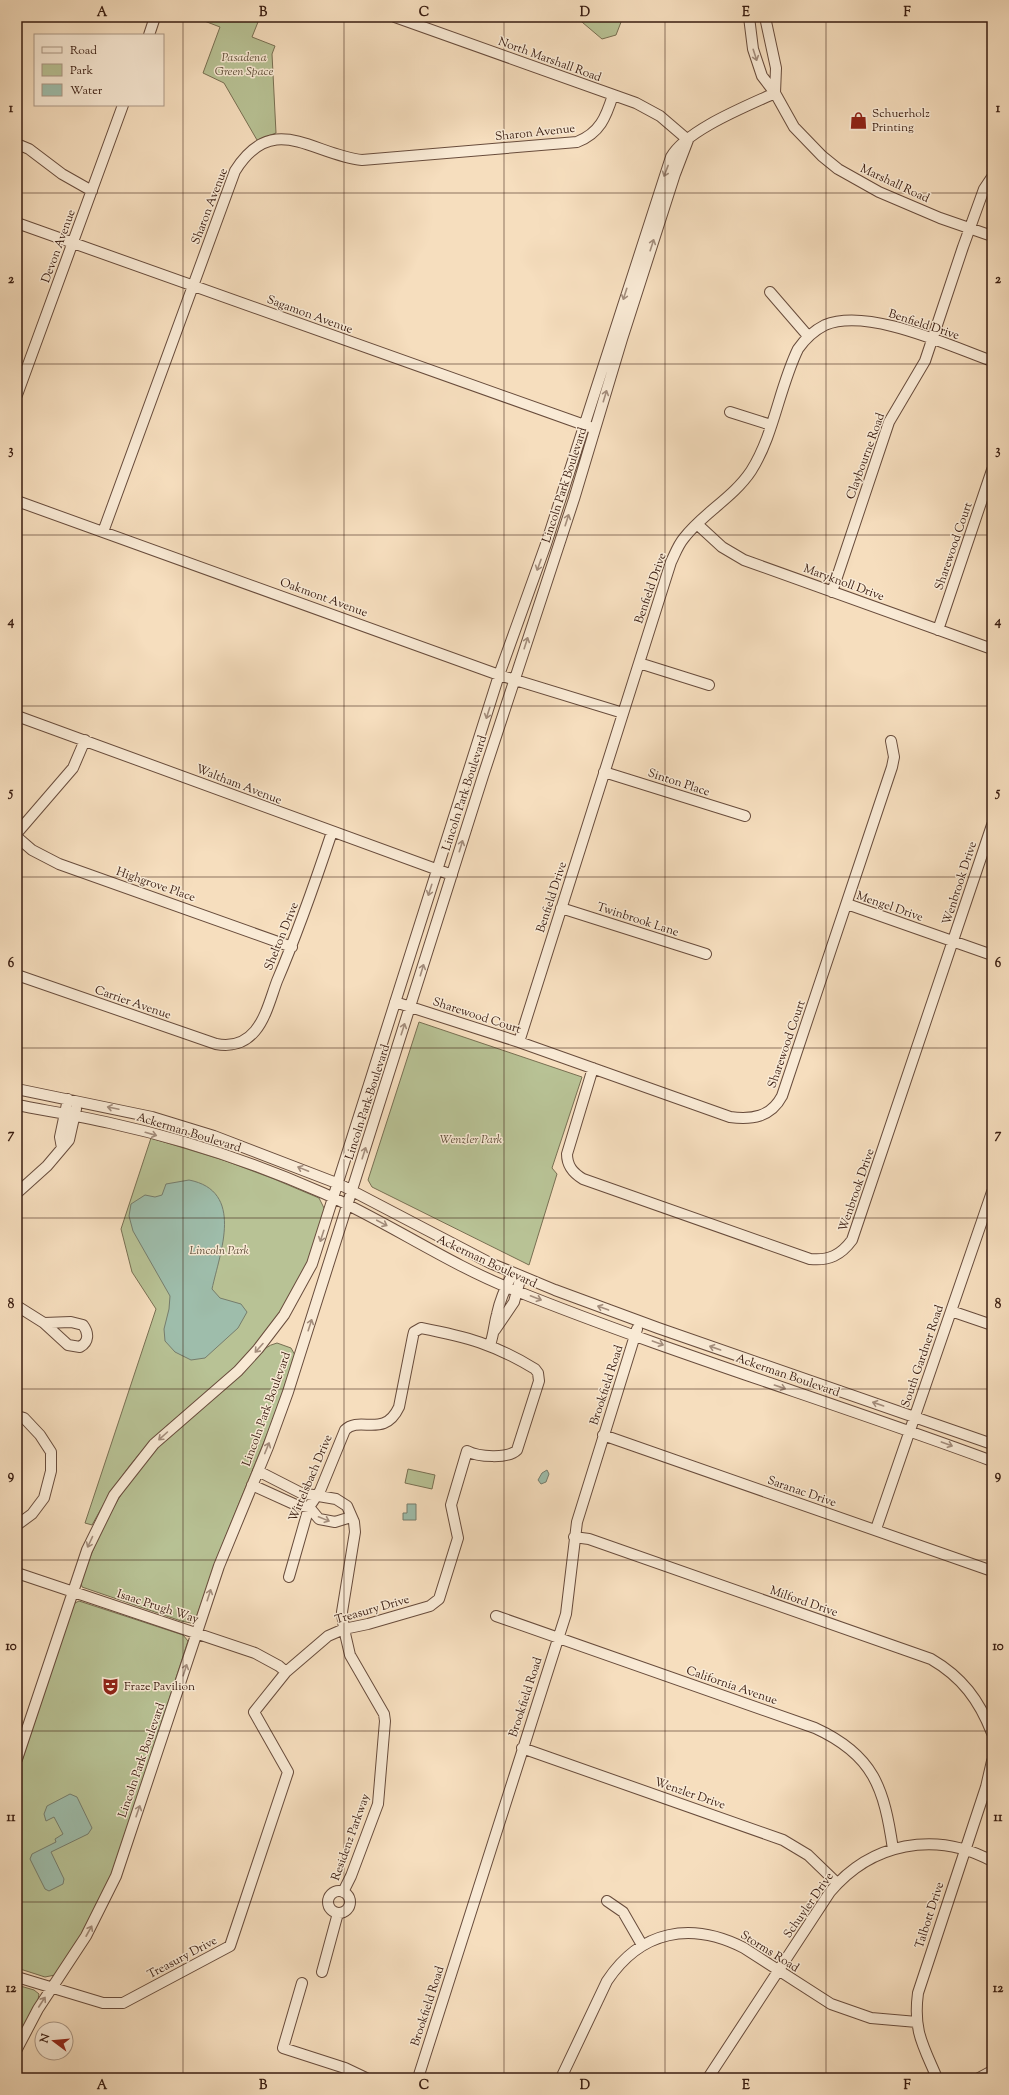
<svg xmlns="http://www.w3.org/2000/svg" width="1009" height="2095" font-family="'Sorts Mill Goudy',serif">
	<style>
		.green { fill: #b8c295; stroke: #786f52 }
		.water { fill: #9ebdab; stroke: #767d6d }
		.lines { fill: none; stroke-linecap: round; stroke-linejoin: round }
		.minor-casing { stroke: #684c3c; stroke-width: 12 }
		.minor { stroke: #f9ead5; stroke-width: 10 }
		.oneway { stroke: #a38d7c }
		.grid { fill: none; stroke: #391c10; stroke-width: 1; stroke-opacity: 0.55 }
		.labels { text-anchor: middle; stroke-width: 3; stroke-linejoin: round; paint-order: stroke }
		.park-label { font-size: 12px; font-style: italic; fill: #5f4e38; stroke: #f9ead5 }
		.street-label { font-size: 12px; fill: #391c10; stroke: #f9ead5 }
		.poi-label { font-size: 12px; fill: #391c10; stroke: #f9ead5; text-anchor: start }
		.neatline { fill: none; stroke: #391c10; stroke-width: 1.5 }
		.grid-label { font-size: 13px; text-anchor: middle; font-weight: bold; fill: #391c10 }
	</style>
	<rect width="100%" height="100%" fill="#f6debe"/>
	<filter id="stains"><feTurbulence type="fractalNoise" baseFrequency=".005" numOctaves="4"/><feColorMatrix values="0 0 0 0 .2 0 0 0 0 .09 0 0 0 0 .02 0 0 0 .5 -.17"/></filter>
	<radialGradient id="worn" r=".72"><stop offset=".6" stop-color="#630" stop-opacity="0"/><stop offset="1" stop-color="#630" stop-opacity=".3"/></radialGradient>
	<path class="green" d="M194,17H260L252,37L275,46L272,54L276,133L257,140L224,83L203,73L220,27Z
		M576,17H623L616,35L602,39Z
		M419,1022L582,1077L552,1168L557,1174L529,1265L372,1187L368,1180Z
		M151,1138L226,1161L274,1179L319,1198L325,1210C319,1227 315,1245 309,1262C295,1297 269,1332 244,1359C217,1387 185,1408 157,1435C130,1461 110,1492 92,1525L85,1523L156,1309L132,1272L121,1229Z
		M277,1343L291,1348L295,1355L280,1402L217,1558L195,1621L191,1623L181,1621L82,1587L81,1582C99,1530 122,1483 161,1444C184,1421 211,1400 236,1378C249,1367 259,1347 277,1343Z
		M408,1469L435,1475L432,1489L405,1483Z
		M79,1601L183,1635L188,1641L111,1878L87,1927L55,1975L45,1977L17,1968V1776L72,1608L75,1603Z
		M17,1985L34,1990L39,1994L38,2000L17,2039Z"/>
	<path class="water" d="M189,1180C245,1191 220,1252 212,1289L220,1298L241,1304L247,1312L238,1328L205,1358L191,1360L175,1352L165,1341L164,1329L169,1309L170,1296L133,1231L129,1216L131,1204L145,1195L155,1197L162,1195L166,1184Z
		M547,1470L549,1474L546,1482L541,1484L538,1480L542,1473Z
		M407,1504H416V1520H403V1513H407Z
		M70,1794L77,1797L92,1828L88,1834L51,1852L64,1879L63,1884L49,1891L45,1889L30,1859L32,1854L56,1842L55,1839L63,1834L54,1817L46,1821L44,1814L47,1806Z"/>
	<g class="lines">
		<defs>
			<path id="minor" d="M395,17L636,103L660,116L688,140
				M749,17L753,49L762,76L775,93L794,127L822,156L838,169L879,192L940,218L992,236
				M765,17L776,68L775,93
				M149,35L155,17
				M17,144L29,149L62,174L92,191
				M17,223L590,427
				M770,292L808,336
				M17,395L123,105
				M730,412L771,425
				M17,501L499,675L623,713
				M697,524L722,547L744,560L992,649
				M103,532L235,171C273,110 313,155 362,160L577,142C600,133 606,117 613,95
				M832,592L889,422L925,361L963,247L984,189L992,177
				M938,630L992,470
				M639,663L709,685
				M17,716L452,875
				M604,772L745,816
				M17,833L73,768L85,740
				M17,837L32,850L59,864L292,947
				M847,904L992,955
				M561,908L706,954
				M17,975L216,1044C231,1047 245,1043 255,1031C266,1018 271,997 277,981C298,932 315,883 332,832
				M395,1002L519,1042L730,1117C752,1120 771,1117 782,1096L892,767L894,757L891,741
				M519,1042L671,562C675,554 678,545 684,538C703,513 733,498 751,471C774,435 779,388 798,349C805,339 813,331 825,325C868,307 950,346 992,361
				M593,1068L567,1154C567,1166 573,1173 583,1179L810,1259C829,1261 841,1255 852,1240L992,825
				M17,1089L152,1117L214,1136L339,1184L490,1263L555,1290L658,1328L992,1444
				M17,1105C48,1111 79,1116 110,1123C183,1139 255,1163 323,1193C388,1222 448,1264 514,1290C671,1353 833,1402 992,1461
				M62,1148L60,1137L68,1099
				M17,1193L47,1166L69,1140L76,1109
				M17,1306L44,1323
				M951,1311L992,1325
				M71,1322L83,1325C89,1333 89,1342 80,1347L68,1345L44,1323Z
				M495,1330L514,1302L521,1276
				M490,1345C494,1333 494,1325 497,1314C500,1299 506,1286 513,1273
				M17,1416L24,1418L40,1435L51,1452V1471L44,1498L32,1514L17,1525
				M603,1435L992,1571
				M258,1471L301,1493L336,1499L347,1506L354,1522L355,1532L342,1612L344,1629L350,1655L384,1714L385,1721L378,1804L351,1876L343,1892
				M252,1485L296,1505L309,1507L319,1519L335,1522L351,1517
				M876,1529L992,1192
				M574,1537L589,1539L931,1659C962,1677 979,1700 992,1733
				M17,1573L255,1653L279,1666L286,1672
				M496,1616L815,1728C874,1755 884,1788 893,1849
				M522,1748L783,1840L808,1855L837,1883
				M17,1759L87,1550L114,1495L154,1444L238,1371L258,1349L284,1315L312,1264L499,675L546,544L671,157C686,130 747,106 775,93
				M328 1902a11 11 0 1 1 22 0a11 11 0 1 1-22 0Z
				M607,1901L623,1912L642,1945
				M322,1972L338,1913
				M17,1977L103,2003H123L230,1946L288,1772L254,1712L286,1672L328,1636L344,1629L368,1624L430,1606L439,1599L458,1538L451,1505L467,1451C478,1457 508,1459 517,1450L539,1381L538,1373L535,1369C494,1344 467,1337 421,1328L414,1332L413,1336L399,1407C384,1439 360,1415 345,1430L320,1491L309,1507L289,1577
				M302,1983L283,2048L345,2068L366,2078
				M17,2049L38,2009L86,1936L116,1876L219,1566L268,1447L288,1392L483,776L574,499L622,339L675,174L688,140
				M418,2078L566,1614L577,1522L637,1329
				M561,2078L607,1981C641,1930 691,1921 744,1948L831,2004L871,2018L917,2022
				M708,2078L830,1892C871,1843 935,1830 992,1861
				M937,2078C923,2045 913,2031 918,1993L986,1787L992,1761
				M979,2078L992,2071"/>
		</defs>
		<use href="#minor" class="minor-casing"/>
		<use href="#minor" class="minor"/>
	</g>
	<defs><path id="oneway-shaft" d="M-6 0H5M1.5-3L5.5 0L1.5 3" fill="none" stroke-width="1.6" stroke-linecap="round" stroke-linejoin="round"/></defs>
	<g class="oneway">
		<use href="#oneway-shaft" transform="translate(755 55) rotate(72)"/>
		<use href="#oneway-shaft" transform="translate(666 171) rotate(111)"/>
		<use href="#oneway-shaft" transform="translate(652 245) rotate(-72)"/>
		<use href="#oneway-shaft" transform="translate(625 294) rotate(108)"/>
		<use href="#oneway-shaft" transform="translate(605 396) rotate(-73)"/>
		<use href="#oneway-shaft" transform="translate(567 520) rotate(-72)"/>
		<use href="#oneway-shaft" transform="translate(539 565) rotate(110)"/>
		<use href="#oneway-shaft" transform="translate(526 643) rotate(-72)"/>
		<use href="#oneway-shaft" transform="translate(488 713) rotate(108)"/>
		<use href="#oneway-shaft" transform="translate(461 846) rotate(-73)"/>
		<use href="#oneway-shaft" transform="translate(430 890) rotate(108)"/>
		<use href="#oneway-shaft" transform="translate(422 970) rotate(-73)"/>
		<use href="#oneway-shaft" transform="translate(403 1029) rotate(-72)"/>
		<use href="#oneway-shaft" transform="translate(113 1108) rotate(-168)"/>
		<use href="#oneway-shaft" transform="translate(151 1134) rotate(16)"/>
		<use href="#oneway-shaft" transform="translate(364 1153) rotate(-72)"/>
		<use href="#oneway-shaft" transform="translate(303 1169) rotate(-158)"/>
		<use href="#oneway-shaft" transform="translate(382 1223) rotate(28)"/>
		<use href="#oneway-shaft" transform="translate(322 1236) rotate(108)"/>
		<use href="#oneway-shaft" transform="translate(536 1298) rotate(21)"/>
		<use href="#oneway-shaft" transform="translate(603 1308) rotate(-160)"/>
		<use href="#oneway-shaft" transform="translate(310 1325) rotate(-72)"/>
		<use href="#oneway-shaft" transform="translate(658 1343) rotate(20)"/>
		<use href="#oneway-shaft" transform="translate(259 1348) rotate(132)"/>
		<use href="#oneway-shaft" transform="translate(715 1348) rotate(-161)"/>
		<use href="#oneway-shaft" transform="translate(780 1387) rotate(19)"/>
		<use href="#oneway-shaft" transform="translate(878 1404) rotate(-161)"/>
		<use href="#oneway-shaft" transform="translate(163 1436) rotate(138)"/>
		<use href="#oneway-shaft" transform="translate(947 1444) rotate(20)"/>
		<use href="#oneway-shaft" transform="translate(267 1448) rotate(-68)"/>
		<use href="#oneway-shaft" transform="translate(324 1519) rotate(22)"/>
		<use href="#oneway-shaft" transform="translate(90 1542) rotate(115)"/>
		<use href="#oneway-shaft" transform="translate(209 1595) rotate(-72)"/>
		<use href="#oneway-shaft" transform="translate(185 1670) rotate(-72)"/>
		<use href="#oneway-shaft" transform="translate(138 1811) rotate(-71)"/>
		<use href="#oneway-shaft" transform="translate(89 1931) rotate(-61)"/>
		<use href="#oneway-shaft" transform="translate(42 2002) rotate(-57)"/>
	</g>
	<path class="grid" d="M183,17V2078M344,17V2078M504,17V2078M665,17V2078M826,17V2078M17,193H992M17,364H992M17,535H992M17,706H992M17,877H992M17,1048H992M17,1218H992M17,1389H992M17,1560H992M17,1731H992M17,1902H992"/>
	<defs>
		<symbol id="shop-bare" viewBox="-9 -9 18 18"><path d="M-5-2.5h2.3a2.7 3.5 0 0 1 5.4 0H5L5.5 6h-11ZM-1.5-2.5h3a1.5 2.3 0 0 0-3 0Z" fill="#8f2418" stroke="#f9ead5" stroke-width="2.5" paint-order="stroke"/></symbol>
		<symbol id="theatre-bare" viewBox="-9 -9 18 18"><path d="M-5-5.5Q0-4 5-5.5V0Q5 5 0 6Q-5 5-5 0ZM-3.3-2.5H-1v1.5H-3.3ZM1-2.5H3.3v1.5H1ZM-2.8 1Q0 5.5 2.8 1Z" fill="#8f2418" stroke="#f9ead5" stroke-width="2.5" paint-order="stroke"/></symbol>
	</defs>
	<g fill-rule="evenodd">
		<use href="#shop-bare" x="846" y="108" width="25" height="25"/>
		<use href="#theatre-bare" x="98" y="1674" width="25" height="25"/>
	</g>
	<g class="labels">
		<g class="park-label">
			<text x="244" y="61">Pasadena<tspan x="244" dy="14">Green Space</tspan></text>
			<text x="471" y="1143">Wenzler Park</text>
			<text x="219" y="1254">Lincoln Park</text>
		</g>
		<g class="street-label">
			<text transform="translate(550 59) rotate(20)" y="4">North Marshall Road</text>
			<text transform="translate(535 132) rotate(-6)" y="4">Sharon Avenue</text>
			<text transform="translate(895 183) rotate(25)" y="4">Marshall Road</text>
			<text transform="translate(209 206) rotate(-69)" y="4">Sharon Avenue</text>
			<text transform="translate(58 246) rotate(-70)" y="4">Devon Avenue</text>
			<text transform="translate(310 314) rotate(20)" y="4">Sagamon Avenue</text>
			<text transform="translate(924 324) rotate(18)" y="4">Benfield Drive</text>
			<text transform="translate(865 456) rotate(-70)" y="4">Claybourne Road</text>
			<text transform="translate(564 485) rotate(-72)" y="4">Lincoln Park Boulevard</text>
			<text transform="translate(953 546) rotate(-71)" y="4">Sharewood Court</text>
			<text transform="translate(844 582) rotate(20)" y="4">Maryknoll Drive</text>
			<text transform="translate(650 588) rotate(-71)" y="4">Benfield Drive</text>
			<text transform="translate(324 597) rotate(20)" y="4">Oakmont Avenue</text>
			<text transform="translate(679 782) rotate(18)" y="4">Sinton Place</text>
			<text transform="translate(239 784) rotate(21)" y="4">Waltham Avenue</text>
			<text transform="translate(464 793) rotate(-72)" y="4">Lincoln Park Boulevard</text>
			<text transform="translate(959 883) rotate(-72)" y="4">Wenbrook Drive</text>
			<text transform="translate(156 884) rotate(19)" y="4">Highgrove Place</text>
			<text transform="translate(551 897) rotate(-72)" y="4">Benfield Drive</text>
			<text transform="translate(890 906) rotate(19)" y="4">Mengel Drive</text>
			<text transform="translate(638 919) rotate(18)" y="4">Twinbrook Lane</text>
			<text transform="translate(281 936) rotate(-68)" y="4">Shelton Drive</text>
			<text transform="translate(133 1002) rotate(19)" y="4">Carrier Avenue</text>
			<text transform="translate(477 1015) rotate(18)" y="4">Sharewood Court</text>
			<text transform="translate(786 1044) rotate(-71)" y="4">Sharewood Court</text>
			<text transform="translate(367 1102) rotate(-72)" y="4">Lincoln Park Boulevard</text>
			<text transform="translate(189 1132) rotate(17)" y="4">Ackerman Boulevard</text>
			<text transform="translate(856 1190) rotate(-71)" y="4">Wenbrook Drive</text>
			<text transform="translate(487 1261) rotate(25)" y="4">Ackerman Boulevard</text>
			<text transform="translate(922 1356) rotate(-71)" y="4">South Gardner Road</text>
			<text transform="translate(788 1375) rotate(19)" y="4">Ackerman Boulevard</text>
			<text transform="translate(606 1385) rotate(-72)" y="4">Brookfield Road</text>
			<text transform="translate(266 1409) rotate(-70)" y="4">Lincoln Park Boulevard</text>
			<text transform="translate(310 1478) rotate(-67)" y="4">Wittelsbach Drive</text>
			<text transform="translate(802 1491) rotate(19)" y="4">Saranac Drive</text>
			<text transform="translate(804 1601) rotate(19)" y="4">Milford Drive</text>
			<text transform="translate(158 1606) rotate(18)" y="4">Isaac Prugh Way</text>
			<text transform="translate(372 1609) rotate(-16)" y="4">Treasury Drive</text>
			<text transform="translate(732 1685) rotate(19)" y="4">California Avenue</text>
			<text transform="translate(525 1697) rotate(-72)" y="4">Brookfield Road</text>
			<text transform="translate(141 1760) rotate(-71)" y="4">Lincoln Park Boulevard</text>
			<text transform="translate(690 1793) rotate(19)" y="4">Wenzler Drive</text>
			<text transform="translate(350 1837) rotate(-70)" y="4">Residenz Parkway</text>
			<text transform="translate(808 1905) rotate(-55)" y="4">Schuyler Drive</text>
			<text transform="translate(929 1915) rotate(-72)" y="4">Talbott Drive</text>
			<text transform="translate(770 1951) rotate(32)" y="4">Storms Road</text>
			<text transform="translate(182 1957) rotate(-28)" y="4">Treasury Drive</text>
			<text transform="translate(427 2006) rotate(-72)" y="4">Brookfield Road</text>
		</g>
		<g class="poi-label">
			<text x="872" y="117">Schuerholz<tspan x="872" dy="14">Printing</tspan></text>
			<text x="124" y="1690">Fraze Pavilion</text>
		</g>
	</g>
	<rect width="1009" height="2095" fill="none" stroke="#f6debe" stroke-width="44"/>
	<rect x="34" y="34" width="130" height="72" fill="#f9ead5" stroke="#ac9886"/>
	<rect x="42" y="47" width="20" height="6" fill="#f9ead5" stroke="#ac9886"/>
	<text x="70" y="54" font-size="12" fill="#391c10">Road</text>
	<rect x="42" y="64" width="20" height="12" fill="#b8c295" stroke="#ac9886"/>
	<text x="70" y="74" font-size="12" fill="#391c10">Park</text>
	<rect x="42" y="84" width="20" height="12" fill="#9ebdab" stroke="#ac9886"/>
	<text x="70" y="94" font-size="12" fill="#391c10">Water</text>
	<g transform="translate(54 2041) rotate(286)"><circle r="19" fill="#f9ead5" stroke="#ac9886"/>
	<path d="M0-3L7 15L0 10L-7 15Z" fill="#8f2418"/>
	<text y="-6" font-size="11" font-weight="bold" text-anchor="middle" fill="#391c10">N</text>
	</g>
	<rect x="22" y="22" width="965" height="2051" class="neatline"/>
	<g class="grid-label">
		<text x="102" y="16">A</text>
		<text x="263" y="16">B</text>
		<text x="424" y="16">C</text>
		<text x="585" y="16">D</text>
		<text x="746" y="16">E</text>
		<text x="907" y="16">F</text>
		<text x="11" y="112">1</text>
		<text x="998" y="112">1</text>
		<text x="11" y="283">2</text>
		<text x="998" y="283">2</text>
		<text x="11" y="454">3</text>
		<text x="998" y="454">3</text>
		<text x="11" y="625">4</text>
		<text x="998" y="625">4</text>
		<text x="11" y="796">5</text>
		<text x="998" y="796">5</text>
		<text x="11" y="967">6</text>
		<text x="998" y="967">6</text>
		<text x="11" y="1138">7</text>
		<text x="998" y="1138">7</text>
		<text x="11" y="1308">8</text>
		<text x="998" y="1308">8</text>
		<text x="11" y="1479">9</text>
		<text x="998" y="1479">9</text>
		<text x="11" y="1650">10</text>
		<text x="998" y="1650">10</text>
		<text x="11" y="1821">11</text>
		<text x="998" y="1821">11</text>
		<text x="11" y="1992">12</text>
		<text x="998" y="1992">12</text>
		<text x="102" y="2089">A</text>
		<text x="263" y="2089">B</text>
		<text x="424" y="2089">C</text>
		<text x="585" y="2089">D</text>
		<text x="746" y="2089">E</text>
		<text x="907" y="2089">F</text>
	</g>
	<rect width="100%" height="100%" filter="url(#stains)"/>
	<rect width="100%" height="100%" fill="url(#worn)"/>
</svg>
